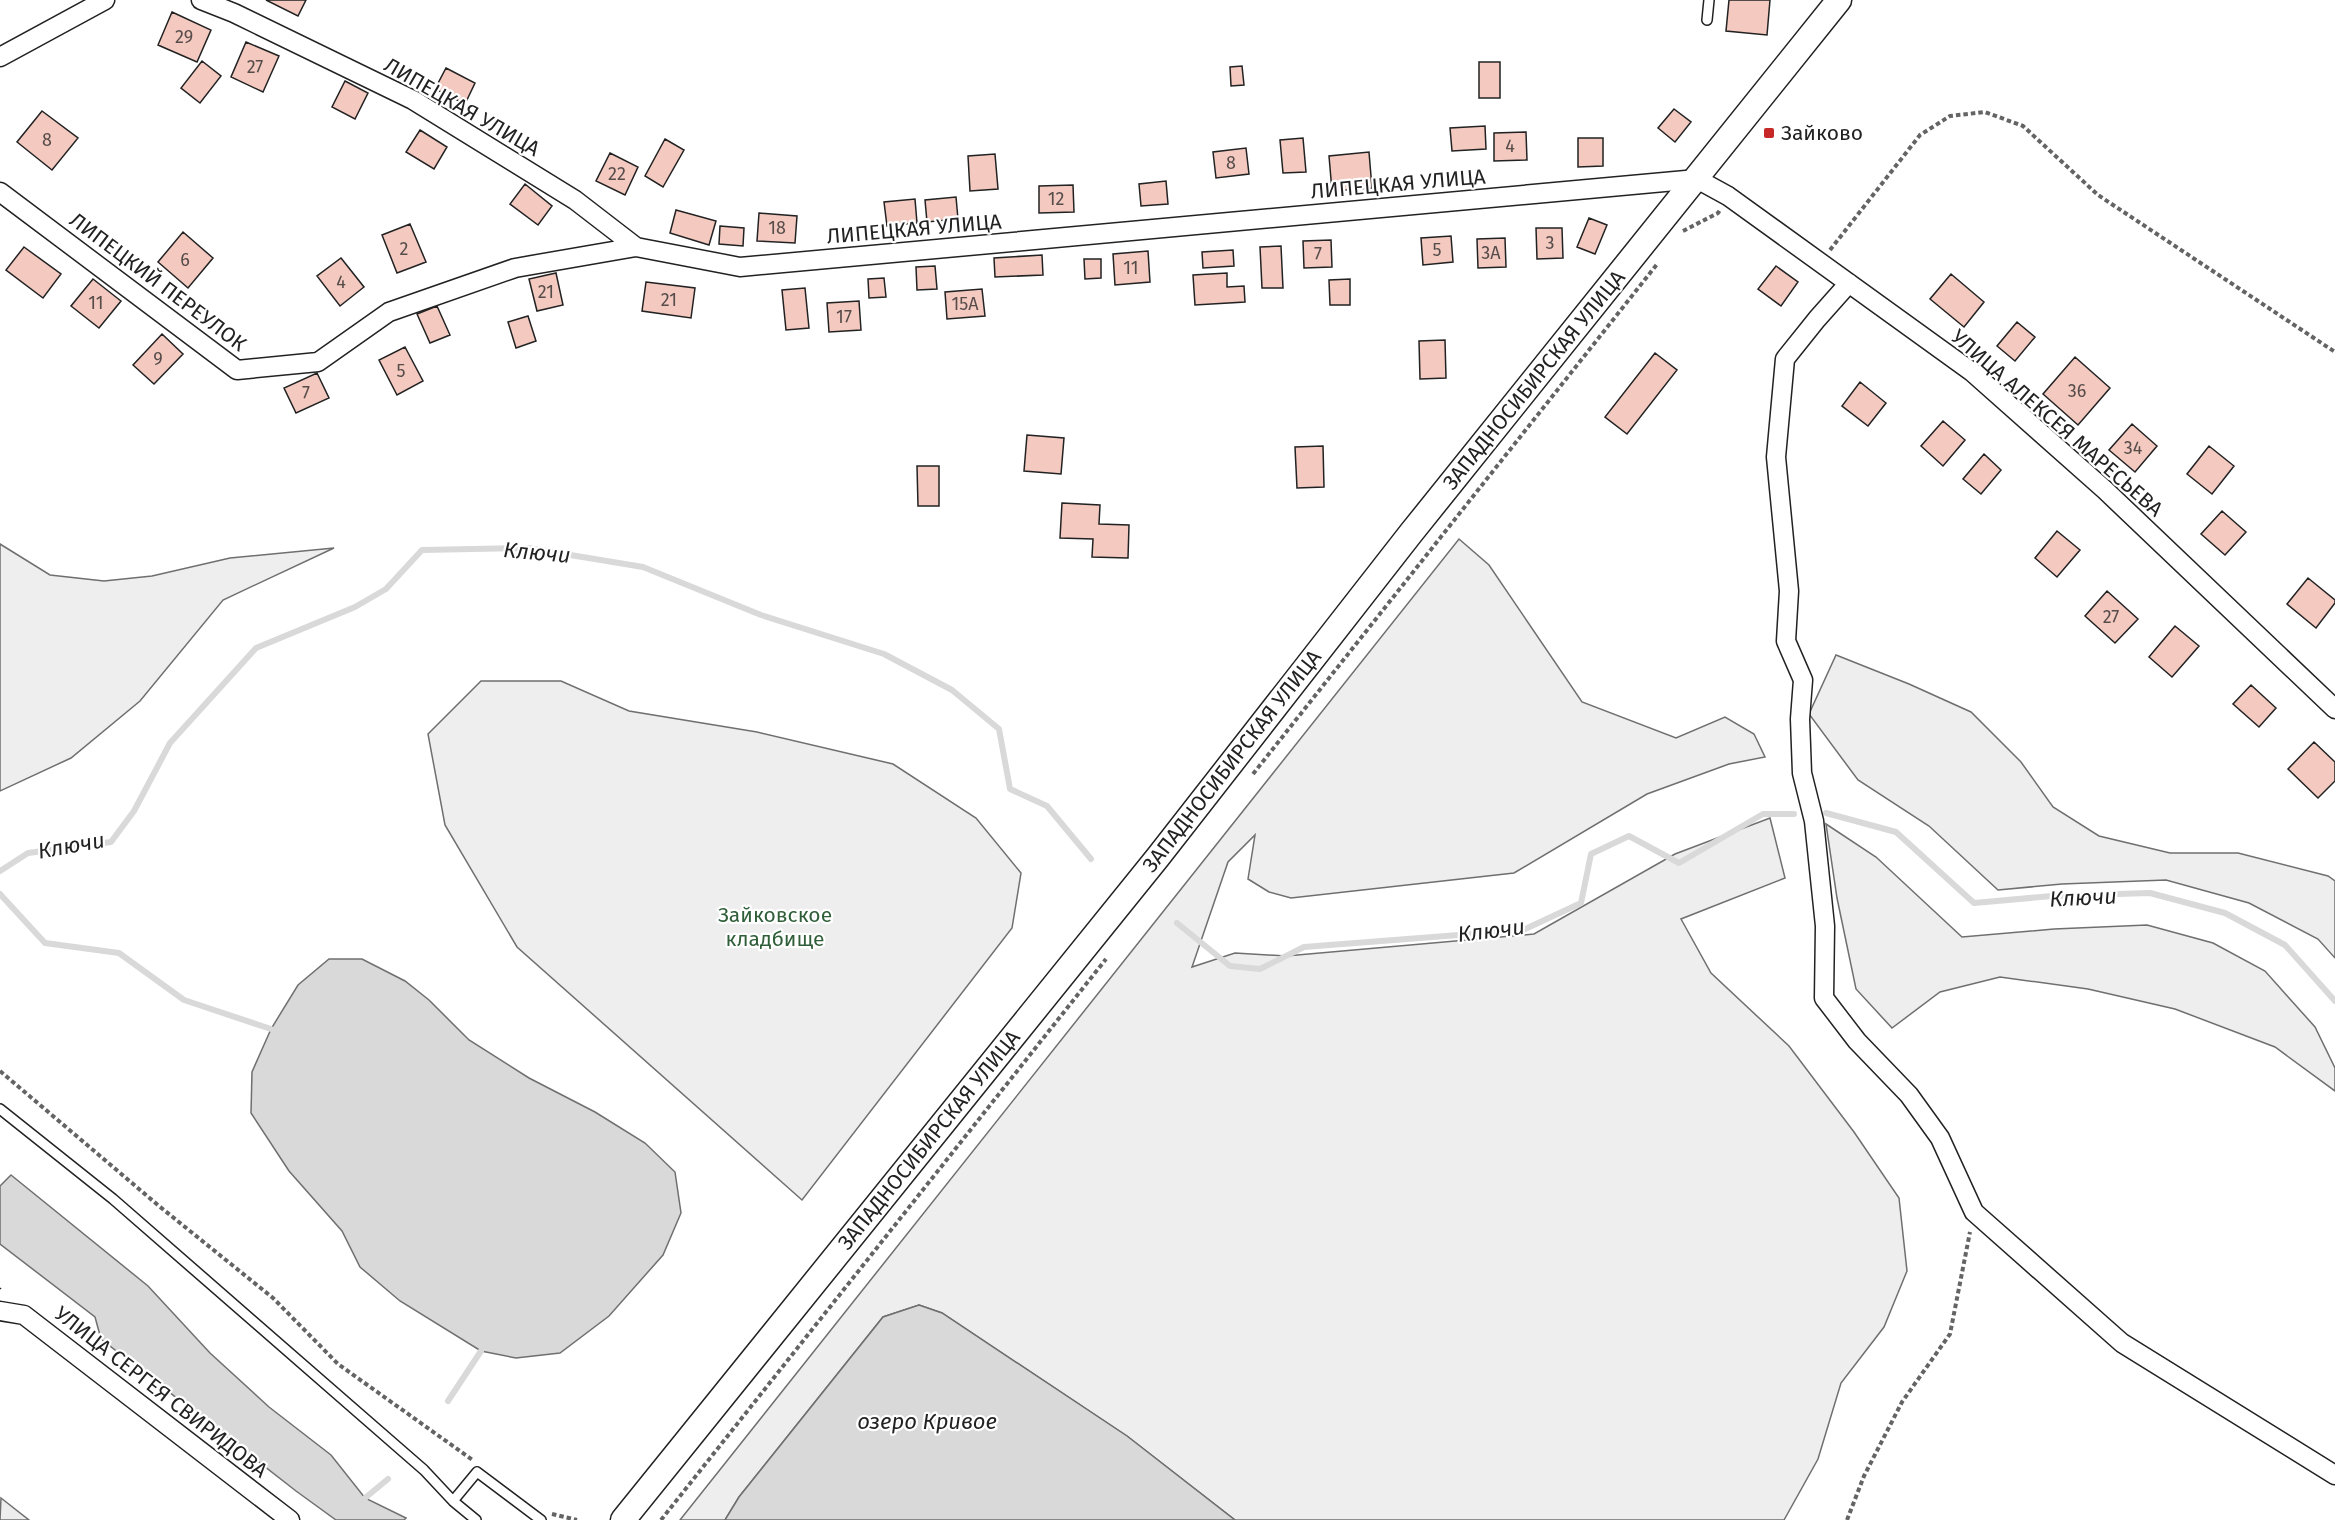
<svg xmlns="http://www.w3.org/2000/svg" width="2335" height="1520" font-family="'Fira Sans',sans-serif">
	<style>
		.green { fill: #eee; stroke: #6f6f6f; stroke-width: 1.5 }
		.parking { fill: #ededed; stroke: #6f6f6f; stroke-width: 1.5 }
		.water { fill: #d9d9d9; stroke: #6f6f6f; stroke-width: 1.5 }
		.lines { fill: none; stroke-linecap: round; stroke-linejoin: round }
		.stream { stroke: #d9d9d9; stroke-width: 6 }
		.building { fill: #f3c9c0; stroke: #222; stroke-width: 1.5 }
		.lane-casing { stroke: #222; stroke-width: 12 }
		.street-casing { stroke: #222; stroke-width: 21 }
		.secondary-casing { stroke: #222; stroke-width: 27 }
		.path { stroke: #646464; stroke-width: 4; stroke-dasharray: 4.5 3; stroke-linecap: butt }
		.lane { stroke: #fff; stroke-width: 9 }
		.street { stroke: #fff; stroke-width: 18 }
		.secondary { stroke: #fff; stroke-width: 24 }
		.fence { stroke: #222; stroke-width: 1.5; stroke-dasharray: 8 3; stroke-linecap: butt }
		.poi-dot { fill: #c62828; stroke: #fff; stroke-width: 2 }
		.labels { text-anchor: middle; stroke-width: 4.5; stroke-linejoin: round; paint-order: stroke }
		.number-label { font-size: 18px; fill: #564c4a }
		.street-label { font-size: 21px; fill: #222; stroke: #fff }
		.poi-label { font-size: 21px; fill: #222; stroke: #fff; text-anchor: start }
		.park-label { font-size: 21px; fill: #2f5e38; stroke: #fff }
		.water-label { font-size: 22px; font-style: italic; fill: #222; stroke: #fff }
	</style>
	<rect width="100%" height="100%" fill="#fff"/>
	<path class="green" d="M1459,539L1489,565L1582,702L1676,738L1725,717L1754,734L1765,757L1729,764L1647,794L1514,873L1291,898L1269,892L1248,879L1255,835L1228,862L1192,967L1235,953L1286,956L1534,934L1675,854L1770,818L1785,878L1681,919L1711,973L1789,1046L1854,1132L1899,1198L1907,1271L1884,1327L1841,1383L1818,1459L1784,1520H1235L1127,1436L942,1313L919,1305L883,1317L739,1497L725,1520H680Z
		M0,544L50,575L104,581L152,576L230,558L334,548L223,600L140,701L71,758L0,791Z
		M1836,655L1909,684L1971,712L2021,762L2053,807L2099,836L2170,853H2238L2328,876L2335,881V958L2318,939L2249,903L2166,880L2062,884L1998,890L1929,826L1858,780L1809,714Z
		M481,681H561L629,711L757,732L893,764L976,818L1021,873L1012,928L802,1200L517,947L445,825L428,734Z
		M1826,824L1876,857L1962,937L2054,929L2147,925L2213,943L2265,971L2315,1027L2335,1068V1091L2275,1047L2175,1009L2088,989L2000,977L1940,992L1892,1028L1856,989L1837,898Z"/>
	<path class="parking" d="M1,1498L29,1520H0Z"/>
	<path class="water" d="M329,959H362L405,981L429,1000L469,1040L529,1078L595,1112L645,1143L675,1172L681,1213L663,1255L609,1316L560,1353L516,1358L481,1351L400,1301L360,1267L342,1231L289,1171L251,1113L252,1072L271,1029L298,985Z
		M11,1175L148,1286L210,1353L269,1407L331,1455L365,1498L406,1518L404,1520H336L296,1491L101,1339L95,1317L0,1244V1186Z
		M919,1305L942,1313L1127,1436L1235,1520H725L739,1497L883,1317Z"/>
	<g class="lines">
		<path class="stream" d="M1826,813L1896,832L1974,903L2052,896L2150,893L2225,913L2285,945L2335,1001
			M0,871L28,853L111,842L134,811L170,743L256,648L355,607L386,589L422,550L528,548L643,567L761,615L884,654L952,690L999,729L1010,789L1047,806L1091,859
			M0,894L45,943L119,953L184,1000L271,1029
			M1177,923L1230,966L1260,969L1304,947L1523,930L1581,903L1591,854L1629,836L1679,863L1763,814H1794
			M448,1401L481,1351
			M365,1498L388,1479"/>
	</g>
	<path class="building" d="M266,0H306L298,16Z
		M1729,0H1770L1767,35L1726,31Z
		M172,12L211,30L197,62L158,45Z
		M246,42L279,56L263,92L231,77Z
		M202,61L221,76L200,103L181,88Z
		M1479,62H1500V98H1479Z
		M1242,66L1244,85L1231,86L1230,67Z
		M446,68L475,83L465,104L435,89Z
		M345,81L368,93L355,119L332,107Z
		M1674,109L1691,122L1675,142L1658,128Z
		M42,111L78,138L52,170L17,142Z
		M1485,126L1486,149L1452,151L1450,128Z
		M420,130L447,147L434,169L406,152Z
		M1526,132L1527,160L1494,161V133Z
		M1303,138L1306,172L1283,173L1280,140Z
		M1578,138H1603V166L1578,167Z
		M665,139L684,150L663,187L645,176Z
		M1246,148L1249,174L1216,178L1213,152Z
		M1369,152L1372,188L1332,191L1329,156Z
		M610,153L638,167L625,195L596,181Z
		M995,154L998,189L970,191L968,156Z
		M1166,181L1168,204L1141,206L1139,184Z
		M525,184L552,206L538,225L510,204Z
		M1073,185L1074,212L1039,213V186Z
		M956,197L958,219L927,222L925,200Z
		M915,199L917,223L887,226L884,202Z
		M676,210L716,221L709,245L670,233Z
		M759,213L797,216L795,243L757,241Z
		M1589,218L1607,225L1595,254L1577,247Z
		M410,224L426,262L397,273L382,235Z
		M720,226L744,228L743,246L719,244Z
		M1536,228H1562L1563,258L1537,259Z
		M183,232L213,258L188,288L158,262Z
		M1451,236L1453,262L1423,265L1421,238Z
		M1505,238L1506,267L1478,268L1477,239Z
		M1331,240L1332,267L1304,268L1303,241Z
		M1281,246L1283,288H1262L1260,247Z
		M24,247L61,274L43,298L6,270Z
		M1233,250L1234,266L1203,268L1202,252Z
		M1148,251L1150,282L1115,285L1113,254Z
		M1042,255L1043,275L995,277L994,258Z
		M341,258L364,287L340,306L317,276Z
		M1084,259H1101V278L1085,279Z
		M935,266L937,289L917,290L916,267Z
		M1776,266L1798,282L1781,306L1758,289Z
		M556,273L563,305L537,311L529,279Z
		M1227,273V287L1244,286L1245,302L1195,305L1193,275Z
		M1951,274L1984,302L1964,327L1930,299Z
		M884,278L886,297L869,298L868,279Z
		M93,279L121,301L99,328L71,306Z
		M1350,279V305H1330L1329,280Z
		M646,282L695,288L691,318L642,311Z
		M805,288L809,328L786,330L782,290Z
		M982,289L985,316L947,319L945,292Z
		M859,301L861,330L829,332L827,303Z
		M437,306L450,335L430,343L417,314Z
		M528,316L536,341L516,348L508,322Z
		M2017,322L2035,337L2015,361L1997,346Z
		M162,334L183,354L154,384L133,365Z
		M1445,340L1446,378L1420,379L1419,341Z
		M405,347L423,381L397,395L379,360Z
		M1655,353L1677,370L1627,434L1605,417Z
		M2075,357L2110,388L2078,425L2043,394Z
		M317,373L329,398L296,413L284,388Z
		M1860,382L1886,403L1868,426L1842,406Z
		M1943,421L1965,440L1943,466L1921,446Z
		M2132,424L2157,446L2135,472L2109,450Z
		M1027,435L1064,438L1061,474L1024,471Z
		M1323,446L1324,487L1297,488L1295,447Z
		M2209,446L2234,466L2212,494L2187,474Z
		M1984,454L2001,470L1981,494L1963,479Z
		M917,466H939V506H918Z
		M1062,503L1100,505L1099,524L1129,525L1128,558L1092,557L1093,539L1060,538Z
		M2222,511L2246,532L2225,555L2201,534Z
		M2057,531L2080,550L2057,577L2035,558Z
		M2308,578L2335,600V603L2316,628L2287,604Z
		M2107,591L2138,619L2115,643L2085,616Z
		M2175,626L2199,646L2172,677L2149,657Z
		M2251,685L2276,708L2259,727L2233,704Z
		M2314,742L2335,762V781L2318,798L2288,769Z"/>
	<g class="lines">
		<defs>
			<path id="lane" d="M1707,20L1709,0
				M0,1109L113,1199L424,1470L453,1501L476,1520
				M453,1501L477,1472L541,1520"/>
			<path id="street" d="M201,0L234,13L413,100L575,200L636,247L740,267L1697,179L1728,196L1972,372L2105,490L2335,709
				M0,57L105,0
				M0,192L237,370L318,362L389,312L515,268L636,247
				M1849,283L1817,319L1785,359L1776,457L1789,591L1786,641L1803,680L1800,719L1802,773L1814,821L1825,926L1824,998L1857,1041L1909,1095L1940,1138L1974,1212L2122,1343L2335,1475
				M0,1311L24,1315L290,1520"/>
			<path id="secondary" d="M623,1520L1158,857L1411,533L1839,0"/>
		</defs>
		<use href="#lane" class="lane-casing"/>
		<use href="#street" class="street-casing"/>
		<use href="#secondary" class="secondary-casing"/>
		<path class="path" d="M1683,231L1718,213L1720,210
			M1830,250L1920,135L1950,116L1985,112L2023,126L2098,195L2335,352
			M1253,774L1658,263
			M0,1071L159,1206L273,1298L338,1364L474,1461
			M552,1514L577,1520
			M661,1520L1106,959
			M1847,1520L1864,1476L1902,1402L1950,1334L1970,1232"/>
		<use href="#lane" class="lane"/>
		<use href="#street" class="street"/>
		<use href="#secondary" class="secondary"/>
		<path class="fence" d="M0,1288L1,1289"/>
	</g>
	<rect class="poi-dot" x="1763" y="127" width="12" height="12" rx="3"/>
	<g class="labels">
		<g class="number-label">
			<text x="184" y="43">29</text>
			<text x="255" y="73">27</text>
			<text x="47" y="146">8</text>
			<text x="1510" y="152">4</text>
			<text x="1231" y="169">8</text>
			<text x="617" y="180">22</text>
			<text x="1056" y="205">12</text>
			<text x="777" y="234">18</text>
			<text x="1550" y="249">3</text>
			<text x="404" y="255">2</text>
			<text x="1437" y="256">5</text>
			<text x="1491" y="259">3А</text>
			<text x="1318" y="260">7</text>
			<text x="185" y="266">6</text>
			<text x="1131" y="274">11</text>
			<text x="341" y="288">4</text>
			<text x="546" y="298">21</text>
			<text x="669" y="306">21</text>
			<text x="96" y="309">11</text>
			<text x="965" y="310">15А</text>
			<text x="844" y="323">17</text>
			<text x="158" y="365">9</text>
			<text x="401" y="377">5</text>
			<text x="2077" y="397">36</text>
			<text x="306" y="399">7</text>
			<text x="2133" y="454">34</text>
			<text x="2111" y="623">27</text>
		</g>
		<g class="street-label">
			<text transform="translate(462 107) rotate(30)" y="7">ЛИПЕЦКАЯ УЛИЦА</text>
			<text transform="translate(1398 184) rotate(-5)" y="7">ЛИПЕЦКАЯ УЛИЦА</text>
			<text transform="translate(914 229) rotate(-5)" y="7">ЛИПЕЦКАЯ УЛИЦА</text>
			<text transform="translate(158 282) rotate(37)" y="7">ЛИПЕЦКИЙ ПЕРЕУЛОК</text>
			<text transform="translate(1534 380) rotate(-51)" y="7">ЗАПАДНОСИБИРСКАЯ УЛИЦА</text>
			<text transform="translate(2057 423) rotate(41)" y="7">УЛИЦА АЛЕКСЕЯ МАРЕСЬЕВА</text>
			<text transform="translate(1232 761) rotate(-52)" y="7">ЗАПАДНОСИБИРСКАЯ УЛИЦА</text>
			<text transform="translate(929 1140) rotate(-51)" y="7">ЗАПАДНОСИБИРСКАЯ УЛИЦА</text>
			<text transform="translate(161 1392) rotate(38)" y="7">УЛИЦА СЕРГЕЯ СВИРИДОВА</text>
		</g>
		<g class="poi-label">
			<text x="1781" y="140">Зайково</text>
		</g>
		<g class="park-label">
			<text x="775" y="922">Зайковское<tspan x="775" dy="24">кладбище</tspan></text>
		</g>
		<g class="water-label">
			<text transform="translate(537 552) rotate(5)" y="8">Ключи</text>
			<text transform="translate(71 845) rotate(-10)" y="8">Ключи</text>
			<text transform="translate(2083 897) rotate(-3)" y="8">Ключи</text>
			<text transform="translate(1491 930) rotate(-7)" y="8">Ключи</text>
			<text x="927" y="1429">озеро Кривое</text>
		</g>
	</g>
</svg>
